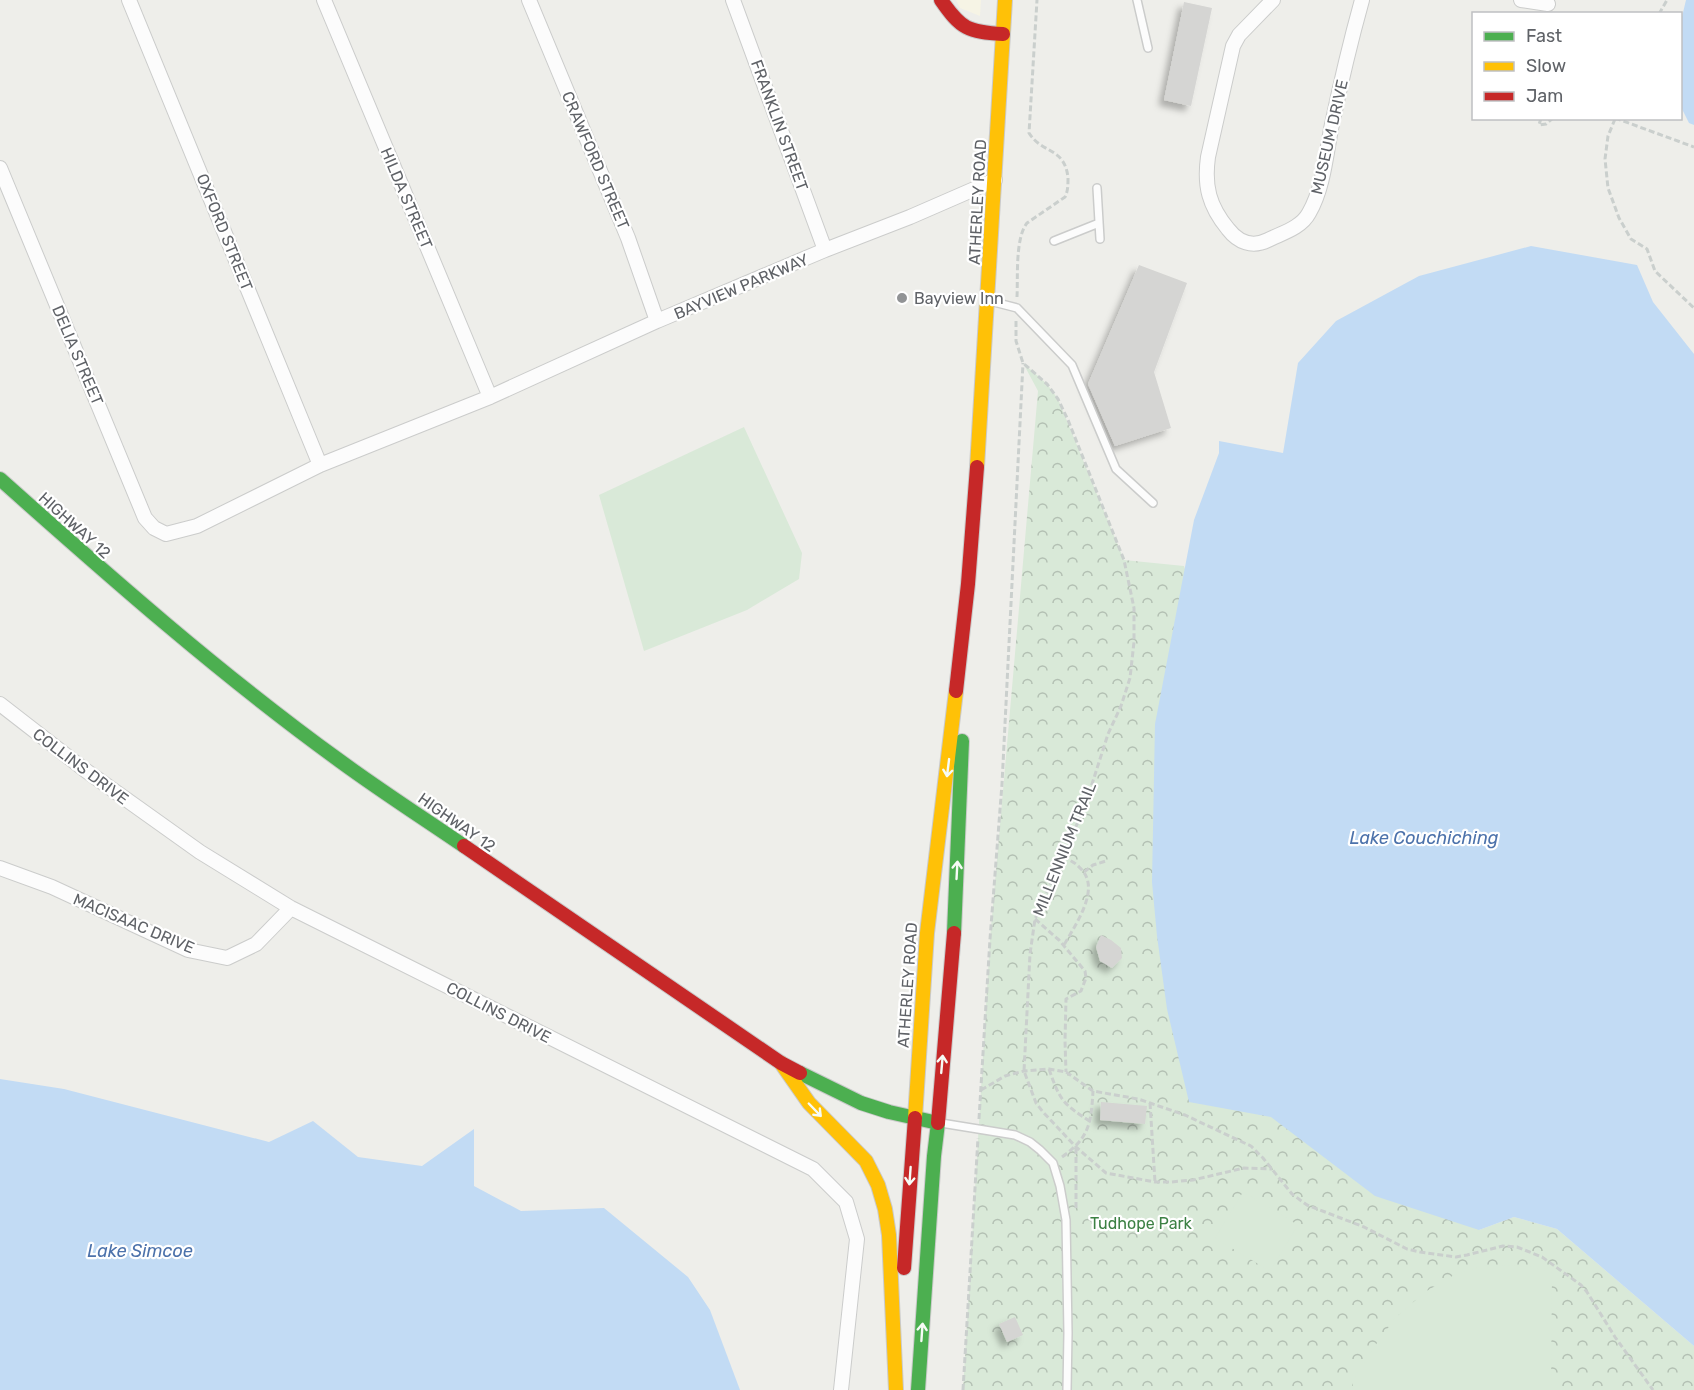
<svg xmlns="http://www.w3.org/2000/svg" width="1694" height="1390" font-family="Rubik,sans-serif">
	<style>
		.commercial { fill: #f6f4e5 }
		.park { fill: url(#park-crowns) }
		.garden { fill: #d9e9d8 }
		.water { fill: #c2dbf4 }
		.building { fill: #d5d5d3; filter: url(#shadow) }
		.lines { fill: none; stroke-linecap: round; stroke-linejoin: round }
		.lane-casing { stroke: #cbcccb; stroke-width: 10 }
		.street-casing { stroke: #cbcccb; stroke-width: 16 }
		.fast-casing { stroke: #cacaca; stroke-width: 16 }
		.slow-casing { stroke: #cacaca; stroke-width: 16 }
		.jam-casing { stroke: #cacaca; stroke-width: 16 }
		.path { stroke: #cacfcd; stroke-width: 3; stroke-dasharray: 6 3; stroke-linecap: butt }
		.lane { stroke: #fcfcfc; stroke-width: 7 }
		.street { stroke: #fcfcfc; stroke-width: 14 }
		.fast { stroke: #4caf50; stroke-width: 14 }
		.slow { stroke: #ffc107; stroke-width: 14 }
		.jam { stroke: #c62828; stroke-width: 14 }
		.oneway { stroke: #f6fbf6 }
		.poi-dot { fill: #919395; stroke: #fff; stroke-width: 2 }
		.labels { text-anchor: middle; stroke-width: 4.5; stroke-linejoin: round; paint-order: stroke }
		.street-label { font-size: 16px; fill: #5f6267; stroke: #fff }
		.poi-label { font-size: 16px; fill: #5f6267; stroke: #fff; text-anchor: start }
		.park-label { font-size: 16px; fill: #3c8144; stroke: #fff }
		.water-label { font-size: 18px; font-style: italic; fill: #4c72ab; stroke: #fff }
	</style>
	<defs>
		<pattern id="park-crowns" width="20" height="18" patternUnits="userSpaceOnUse" patternTransform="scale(1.5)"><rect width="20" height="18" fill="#d9e9d8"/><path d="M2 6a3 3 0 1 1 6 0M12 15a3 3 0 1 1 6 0" fill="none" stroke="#b3c0b3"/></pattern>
		<filter id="shadow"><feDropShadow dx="-5.5" dy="5.5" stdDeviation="3" flood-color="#0004"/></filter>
	</defs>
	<rect width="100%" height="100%" fill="#eeeeea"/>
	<path class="commercial" d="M956,0H981L980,16L960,8Z"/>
	<path class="park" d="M1023,363L1047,384L1058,399L1124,560L1184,566L1289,901L1479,1230L1514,1217L1557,1229L1694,1346V1390H963L990,939L1038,391Z"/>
	<path class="garden" d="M744,427L802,553L799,579L747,610L644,651L599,495Z
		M1243,1192L1298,1225L1270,1271L1215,1238Z
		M1511,1265L1531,1267L1552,1273L1551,1390H1353V1381L1369,1354L1396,1317L1425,1292L1454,1275L1483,1266Z"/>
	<path class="water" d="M1686,0H1694V125L1689,123L1680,105L1681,21Z
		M1531,246L1637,265L1653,302L1694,354V1346L1557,1229L1514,1217L1479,1230L1375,1196L1271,1117L1189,1102L1167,1009L1157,936L1152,882L1155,724L1194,520L1219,453V441L1283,453L1298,363L1336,321L1419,276Z
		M0,1079L64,1089L269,1142L313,1121L358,1157L422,1166L474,1129V1186L521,1211L604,1208L688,1277L710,1310L740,1390H0Z"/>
	<path class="building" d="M1184,2L1212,8L1191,106L1164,100Z
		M1139,265L1187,283L1154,372L1171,428L1115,446L1088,384Z
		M1101,935L1111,940L1121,948L1122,958L1112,968L1100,961L1096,947Z
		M1101,1102L1147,1106L1145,1124L1100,1120Z
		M1015,1317L1023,1335L1007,1342L999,1324Z"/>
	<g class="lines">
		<defs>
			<path id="lane" d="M1137,0L1148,48
				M1097,188L1100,239
				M1054,241L1099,223
				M990,301L1017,308L1072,365L1116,469L1153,503
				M941,1123L1015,1135L1030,1142L1040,1150L1053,1163L1060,1186L1066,1220L1068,1333L1067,1390"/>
			<path id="street" d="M129,0L320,465
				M324,0L490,397
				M529,0L628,238L657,321
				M733,0L825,250
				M1273,0L1239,35L1233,46L1208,157C1204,186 1209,206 1228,229C1238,242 1252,248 1268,240C1282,233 1301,228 1309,213C1323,189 1326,156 1331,129C1340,86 1350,43 1362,0
				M1521,0L1548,4
				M0,168L145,518L154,528L166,534L197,526L320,465L490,397L657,321L825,250L910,217L995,180
				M0,704L85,770L200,852L291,908L813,1169L846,1202L857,1239L841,1390
				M0,868L52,887L188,950L227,958L256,944L291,908"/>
			<path id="fast" d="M0,479C110,577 221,675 340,761C381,791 423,818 464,846
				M954,933L962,741
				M800,1073L861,1103L889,1112L938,1123L934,1156L918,1390"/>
			<path id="slow" d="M977,467L1005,0
				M781,1063L809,1103L866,1161L878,1185L885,1209L889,1235L896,1390
				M915,1118L927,933L956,691"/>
			<path id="jam" d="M941,0C961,29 968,32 1003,34
				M956,691L968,584L977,467
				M464,846L781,1063L800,1073
				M938,1123L954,933
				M904,1268L915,1118"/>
		</defs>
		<use href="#lane" class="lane-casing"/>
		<use href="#street" class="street-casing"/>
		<use href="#fast" class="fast-casing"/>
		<use href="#slow" class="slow-casing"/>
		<use href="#jam" class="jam-casing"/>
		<path class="path" d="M1659,14L1667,0
			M1541,118L1539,125L1546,124L1553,118
			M1615,118L1694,147
			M1615,119L1608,136L1605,159L1608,188L1619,218L1631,239L1647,249L1655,271L1694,308
			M1017,297C1018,278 1015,238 1027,223L1065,197C1068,191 1068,185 1068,178C1065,147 1042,154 1029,133L1037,0
			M1016,321V341L1023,363L1047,384L1058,399L1068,420L1124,560L1134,608V642L1130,678L1121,706L1108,734L1085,806L1035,919L1030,954L1024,1071L1036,1103L1043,1112L1076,1147L1106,1173L1155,1182H1171L1193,1180L1244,1168L1272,1169
			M1063,856C1068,860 1075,862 1079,867C1103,887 1075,925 1064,945
			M1084,872L1093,865L1106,861
			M1035,919L1059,940L1085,971L1086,978L1081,991L1066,999L1065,1041L1066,1072
			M1049,1069C1060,1101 1063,1104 1091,1122
			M981,1090L1005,1076L1024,1071L1049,1069L1066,1072L1093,1091L1138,1099L1150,1103L1185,1115L1240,1141L1251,1146L1263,1158L1292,1194L1307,1205L1364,1227L1407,1249L1420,1252L1456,1257L1467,1255L1503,1246L1517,1247L1542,1257L1581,1285L1587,1292L1615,1337L1653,1390
			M1150,1103L1155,1182
			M979,1119L990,939L1002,784L1023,363
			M1062,1157C1090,1137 1091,1123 1093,1091
			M1076,1208V1147
			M963,1390L978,1138"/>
		<use href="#lane" class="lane"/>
		<use href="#street" class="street"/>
		<use href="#fast" class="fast"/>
		<use href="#slow" class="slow"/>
		<use href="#jam" class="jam"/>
	</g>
	<defs><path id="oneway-shaft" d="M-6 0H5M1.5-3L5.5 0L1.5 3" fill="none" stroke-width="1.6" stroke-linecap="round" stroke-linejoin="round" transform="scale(1.5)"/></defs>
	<g class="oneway">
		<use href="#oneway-shaft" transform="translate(948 768) rotate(97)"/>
		<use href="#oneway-shaft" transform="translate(957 870) rotate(-87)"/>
		<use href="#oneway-shaft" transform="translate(942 1064) rotate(-85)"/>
		<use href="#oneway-shaft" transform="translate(815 1110) rotate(46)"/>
		<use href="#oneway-shaft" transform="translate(910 1176) rotate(94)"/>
		<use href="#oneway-shaft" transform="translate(922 1332) rotate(-86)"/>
	</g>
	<circle class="poi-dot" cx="902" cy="298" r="6"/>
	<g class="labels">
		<g class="street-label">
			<text transform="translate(780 125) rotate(70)" y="6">FRANKLIN STREET</text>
			<text transform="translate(1329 137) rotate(-77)" y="6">MUSEUM DRIVE</text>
			<text transform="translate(596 160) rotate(67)" y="6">CRAWFORD STREET</text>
			<text transform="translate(407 198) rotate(67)" y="6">HILDA STREET</text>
			<text transform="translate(977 202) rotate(-87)" y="6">ATHERLEY ROAD</text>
			<text transform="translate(225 232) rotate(68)" y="6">OXFORD STREET</text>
			<text transform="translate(741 286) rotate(-23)" y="6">BAYVIEW PARKWAY</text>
			<text transform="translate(78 355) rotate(67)" y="6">DELIA STREET</text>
			<text transform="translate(75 525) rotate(42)" y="6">HIGHWAY 12</text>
			<text transform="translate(81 766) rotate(37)" y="6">COLLINS DRIVE</text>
			<text transform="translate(457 822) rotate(35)" y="6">HIGHWAY 12</text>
			<text transform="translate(1064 849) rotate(-68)" y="6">MILLENNIUM TRAIL</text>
			<text transform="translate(134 923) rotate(23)" y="6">MACISAAC DRIVE</text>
			<text transform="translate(907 985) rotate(-86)" y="6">ATHERLEY ROAD</text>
			<text transform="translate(499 1012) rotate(27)" y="6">COLLINS DRIVE</text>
		</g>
		<g class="poi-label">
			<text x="914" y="304">Bayview Inn</text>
		</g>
		<g class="park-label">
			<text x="1141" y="1229">Tudhope Park</text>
		</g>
		<g class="water-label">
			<text x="1424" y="844">Lake Couchiching</text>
			<text x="140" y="1257">Lake Simcoe</text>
		</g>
	</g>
	<rect x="1472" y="12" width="210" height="108" fill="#ffffff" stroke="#bfc0c2" stroke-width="1.5"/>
	<rect x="1484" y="32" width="30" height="9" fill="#4caf50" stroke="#bfc0c2" stroke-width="1.5"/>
	<text x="1526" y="42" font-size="18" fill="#5f6267">Fast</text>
	<rect x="1484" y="62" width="30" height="9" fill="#ffc107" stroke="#bfc0c2" stroke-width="1.5"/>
	<text x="1526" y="72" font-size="18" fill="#5f6267">Slow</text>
	<rect x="1484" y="92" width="30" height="9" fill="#c62828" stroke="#bfc0c2" stroke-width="1.5"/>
	<text x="1526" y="102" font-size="18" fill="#5f6267">Jam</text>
</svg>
